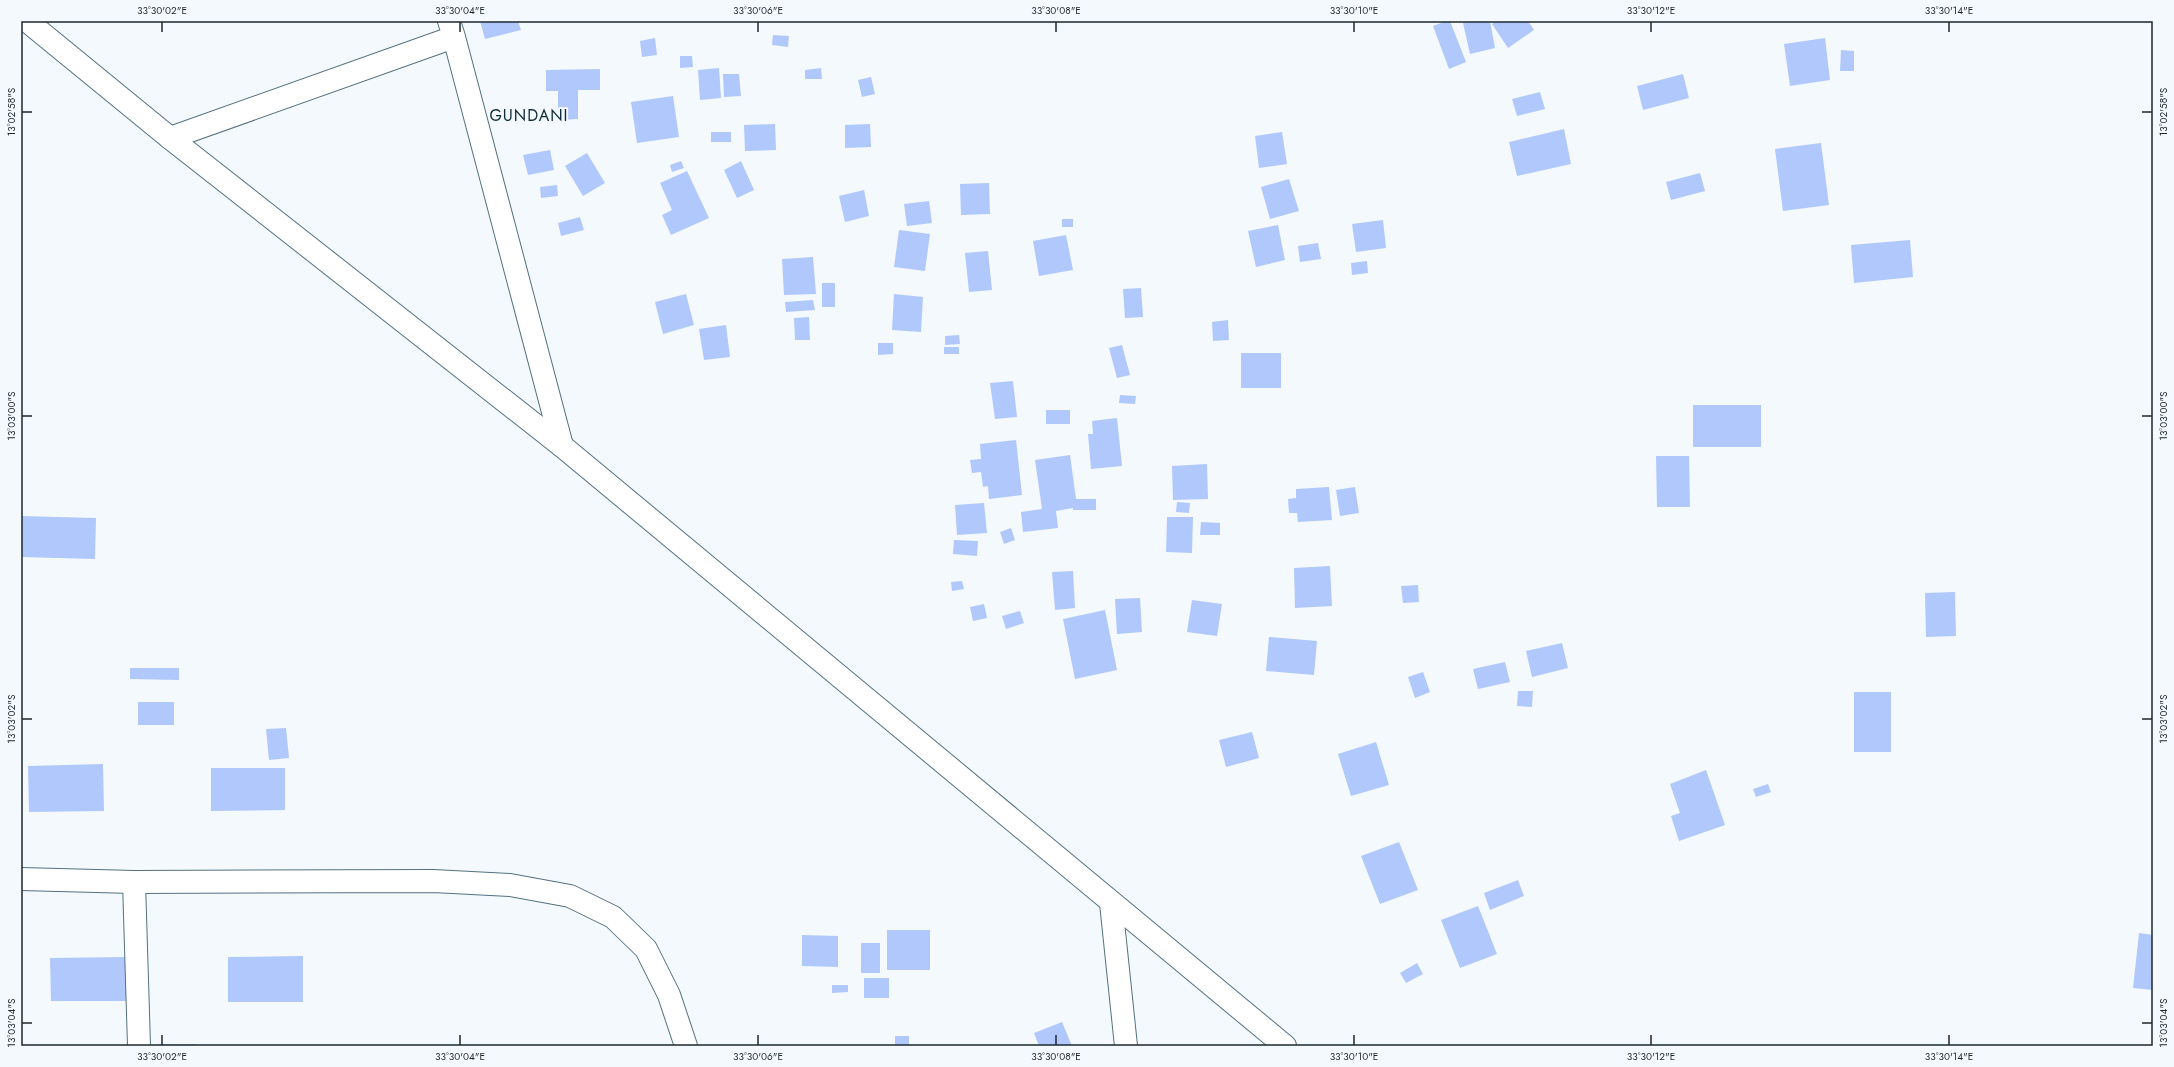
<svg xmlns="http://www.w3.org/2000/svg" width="2174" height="1067" font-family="Jost,sans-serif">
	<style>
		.building { fill: #b1c8fd }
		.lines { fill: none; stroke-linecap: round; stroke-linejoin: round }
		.minor-casing { stroke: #547181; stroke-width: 24 }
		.tertiary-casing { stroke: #547181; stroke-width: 24 }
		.minor { stroke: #fff; stroke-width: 22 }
		.tertiary { stroke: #fff; stroke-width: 22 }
		.ticks { fill: none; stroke: #1d292f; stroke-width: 1.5 }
		.labels { text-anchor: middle; stroke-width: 4; stroke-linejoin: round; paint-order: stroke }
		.quarter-label { font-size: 16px; letter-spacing: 1px; fill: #122d3a; stroke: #f3f9fd }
		.neatline { fill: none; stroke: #1d292f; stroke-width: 1.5 }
		.ticks-label { font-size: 10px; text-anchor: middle; fill: #1d292f }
	</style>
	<rect width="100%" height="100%" fill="#f3f9fd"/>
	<path class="building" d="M480,21H518L521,30L485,39Z
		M1446,21H1450L1466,62L1449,69L1433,26Z
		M1472,21H1490L1495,48L1470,54L1463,23Z
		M1496,21H1528L1534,30L1508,48L1492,24Z
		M773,35L789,36L788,47L772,45Z
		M655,38L657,55L642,57L640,41Z
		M1825,38L1830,80L1790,86L1784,44Z
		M1841,50L1854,51V71H1840Z
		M680,56H692L693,67L680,68Z
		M719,68L721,98L700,100L698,70Z
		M821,68L822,79H805V70Z
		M600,69V90H578V119L558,120V91H546V70Z
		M723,74H739L741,96L724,97Z
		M1683,74L1689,98L1643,110L1637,86Z
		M871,77L875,94L862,97L858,80Z
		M1540,92L1545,109L1517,116L1512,99Z
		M673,96L679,137L637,143L631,102Z
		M775,124L776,150L745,151L744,125Z
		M870,124L871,147L845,148V125Z
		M1564,129L1571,164L1517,176L1509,142Z
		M711,132H731V142H711Z
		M1282,132L1287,164L1259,168L1255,136Z
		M1821,143L1829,205L1783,211L1775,149Z
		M550,150L554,170L528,175L523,155Z
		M587,153L605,183L583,196L565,166Z
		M681,161L684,168L672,172L670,165Z
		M741,161L754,190L737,198L724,170Z
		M687,171L709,218L671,235L662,215L672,210L660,183Z
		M1700,173L1705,191L1671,200L1666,182Z
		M1289,179L1299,211L1270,219L1261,187Z
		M989,183L990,214L961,215L960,184Z
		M557,185L558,196L541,198L540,187Z
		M864,190L869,216L845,222L839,196Z
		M929,201L932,223L907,226L904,204Z
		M580,217L584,230L561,236L558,223Z
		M1062,219H1073V227H1062Z
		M1383,220L1386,248L1356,252L1352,224Z
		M1278,225L1285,260L1256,267L1248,231Z
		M899,230L930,234L925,271L894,267Z
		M1066,235L1073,270L1039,276L1033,241Z
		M1910,240L1913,277L1854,283L1851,245Z
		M1318,243L1321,259L1300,262L1298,246Z
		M988,251L992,290L969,292L965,253Z
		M813,257L816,294L784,295L782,259Z
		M1367,261L1368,273L1352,275L1351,263Z
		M822,283H835V307H822Z
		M1141,288L1143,317L1125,318L1123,289Z
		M686,294L694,325L663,334L655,302Z
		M894,294L923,297L921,332L892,330Z
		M813,300L815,310L786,312L785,302Z
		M809,317L810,340H795L794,318Z
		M1228,320L1229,340L1213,341L1212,322Z
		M726,325L730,357L704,360L699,329Z
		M959,335L960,344L945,345V336Z
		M878,343H893V354L878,355Z
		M1122,345L1130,375L1117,378L1109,348Z
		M944,347H959V354H944Z
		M1241,353H1281V388H1241Z
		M1013,381L1017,417L995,419L990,383Z
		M1120,395L1136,396L1135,404L1119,403Z
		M1693,405H1761V447H1693Z
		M1046,410H1070V424H1046Z
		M1117,418L1122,466L1091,469L1088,434H1093L1092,421Z
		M1016,440L1022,495L989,499L988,486L983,487L981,472L972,473L970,460L981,459L980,444Z
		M1070,455L1076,499H1096V510H1073V508L1056,511L1058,528L1023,532L1021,512L1042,509L1035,460Z
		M1656,456H1689L1690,507H1657Z
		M1207,464L1208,499L1173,500L1172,466Z
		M1329,487L1332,520L1298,522L1297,513H1289L1288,499L1296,498V489Z
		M1355,487L1359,513L1340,516L1336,490Z
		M1177,502L1190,503L1189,513L1176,512Z
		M984,503L987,533L957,535L955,505Z
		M21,516L96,518L95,559L21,557Z
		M1167,517H1193L1192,553L1166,552Z
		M1201,522L1220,523V535H1200Z
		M1011,528L1015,540L1004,544L1000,532Z
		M954,540L978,541L977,556L953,554Z
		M1330,566L1332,606L1295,608L1294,568Z
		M1073,571L1075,608L1055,610L1052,572Z
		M962,581L964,589L952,591L951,582Z
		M1418,585L1419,602L1403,603L1401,586Z
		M1955,592L1956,636L1926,637L1925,593Z
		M1140,598L1142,632L1117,634L1115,599Z
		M1192,600L1222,604L1217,636L1187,632Z
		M984,604L987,618L973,621L970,607Z
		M1105,610L1117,670L1075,679L1063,619Z
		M1020,611L1024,623L1006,629L1002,616Z
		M1269,637L1317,641L1314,675L1266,671Z
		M1562,643L1568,668L1532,677L1526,651Z
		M1505,662L1510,682L1478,689L1473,669Z
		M130,668H179V680L130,679Z
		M1423,672L1430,692L1415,698L1408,677Z
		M1518,691H1533L1532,707L1517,706Z
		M1854,692H1891V752H1854Z
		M138,702H174V725H138Z
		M286,728L289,758L269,760L266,729Z
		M1252,732L1259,758L1226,767L1219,740Z
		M1376,742L1389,785L1351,796L1338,754Z
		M103,764L104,811L29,812L28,766Z
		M211,768H285V810L211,811Z
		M1706,770L1725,825L1679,841L1671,816L1680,813L1670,784Z
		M1768,784L1771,792L1756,797L1753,789Z
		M1399,842L1418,890L1380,904L1361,856Z
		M1518,880L1524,896L1490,910L1484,893Z
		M1478,906L1497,954L1460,968L1441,920Z
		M887,930H930V970H887Z
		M2139,933L2153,935V990L2133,988Z
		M802,935L838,936V967L802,966Z
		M861,943H880V973H861Z
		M303,956V1002H228V957Z
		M126,957V1001H51L50,958Z
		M1417,963L1423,974L1406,983L1400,973Z
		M864,978H889V998H864Z
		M832,985H848V992L832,993Z
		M1062,1022L1072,1046H1039L1034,1033Z
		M895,1036H909V1046H895Z
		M159,1044H196V1046H159Z"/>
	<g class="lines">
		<defs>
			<path id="minor" d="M454,37L562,446
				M170,138L454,37L449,21
				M21,879L134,882L433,881L510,885L570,896L613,917L646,949L669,995L686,1046
				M134,882L139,1046
				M1111,903L1126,1046"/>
			<path id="tertiary" d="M27,21L170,138L562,446L1285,1046"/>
		</defs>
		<use href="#minor" class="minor-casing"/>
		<use href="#tertiary" class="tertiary-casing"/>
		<use href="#minor" class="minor"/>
		<use href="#tertiary" class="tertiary"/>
	</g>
	<path class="ticks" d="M162,22V32M460,22V32M758,22V32M1056,22V32M1354,22V32M1651,22V32M1949,22V32M22,112H32M2142,112H2152M22,416H32M2142,416H2152M22,719H32M2142,719H2152M22,1023H32M2142,1023H2152M162,1035V1045M460,1035V1045M758,1035V1045M1056,1035V1045M1354,1035V1045M1651,1035V1045M1949,1035V1045"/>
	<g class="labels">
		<g class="quarter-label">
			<text x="529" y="121">GUNDANI</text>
		</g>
	</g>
	<rect width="2174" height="1067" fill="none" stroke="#f3f9fd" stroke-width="44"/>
	<rect x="22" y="22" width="2130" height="1023" class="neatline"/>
	<g class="ticks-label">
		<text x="162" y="14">33°30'02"E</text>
		<text x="460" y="14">33°30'04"E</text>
		<text x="758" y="14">33°30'06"E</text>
		<text x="1056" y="14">33°30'08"E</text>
		<text x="1354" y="14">33°30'10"E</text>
		<text x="1651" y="14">33°30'12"E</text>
		<text x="1949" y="14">33°30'14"E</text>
		<text transform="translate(11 112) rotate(-90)" y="4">13°02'58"S</text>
		<text transform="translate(2163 112) rotate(-90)" y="4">13°02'58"S</text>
		<text transform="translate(11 416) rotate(-90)" y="4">13°03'00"S</text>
		<text transform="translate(2163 416) rotate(-90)" y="4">13°03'00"S</text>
		<text transform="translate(11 719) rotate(-90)" y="4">13°03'02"S</text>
		<text transform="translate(2163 719) rotate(-90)" y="4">13°03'02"S</text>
		<text transform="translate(11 1023) rotate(-90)" y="4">13°03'04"S</text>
		<text transform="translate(2163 1023) rotate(-90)" y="4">13°03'04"S</text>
		<text x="162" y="1060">33°30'02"E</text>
		<text x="460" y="1060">33°30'04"E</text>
		<text x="758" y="1060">33°30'06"E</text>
		<text x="1056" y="1060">33°30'08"E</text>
		<text x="1354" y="1060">33°30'10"E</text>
		<text x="1651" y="1060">33°30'12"E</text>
		<text x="1949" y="1060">33°30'14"E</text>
	</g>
</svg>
